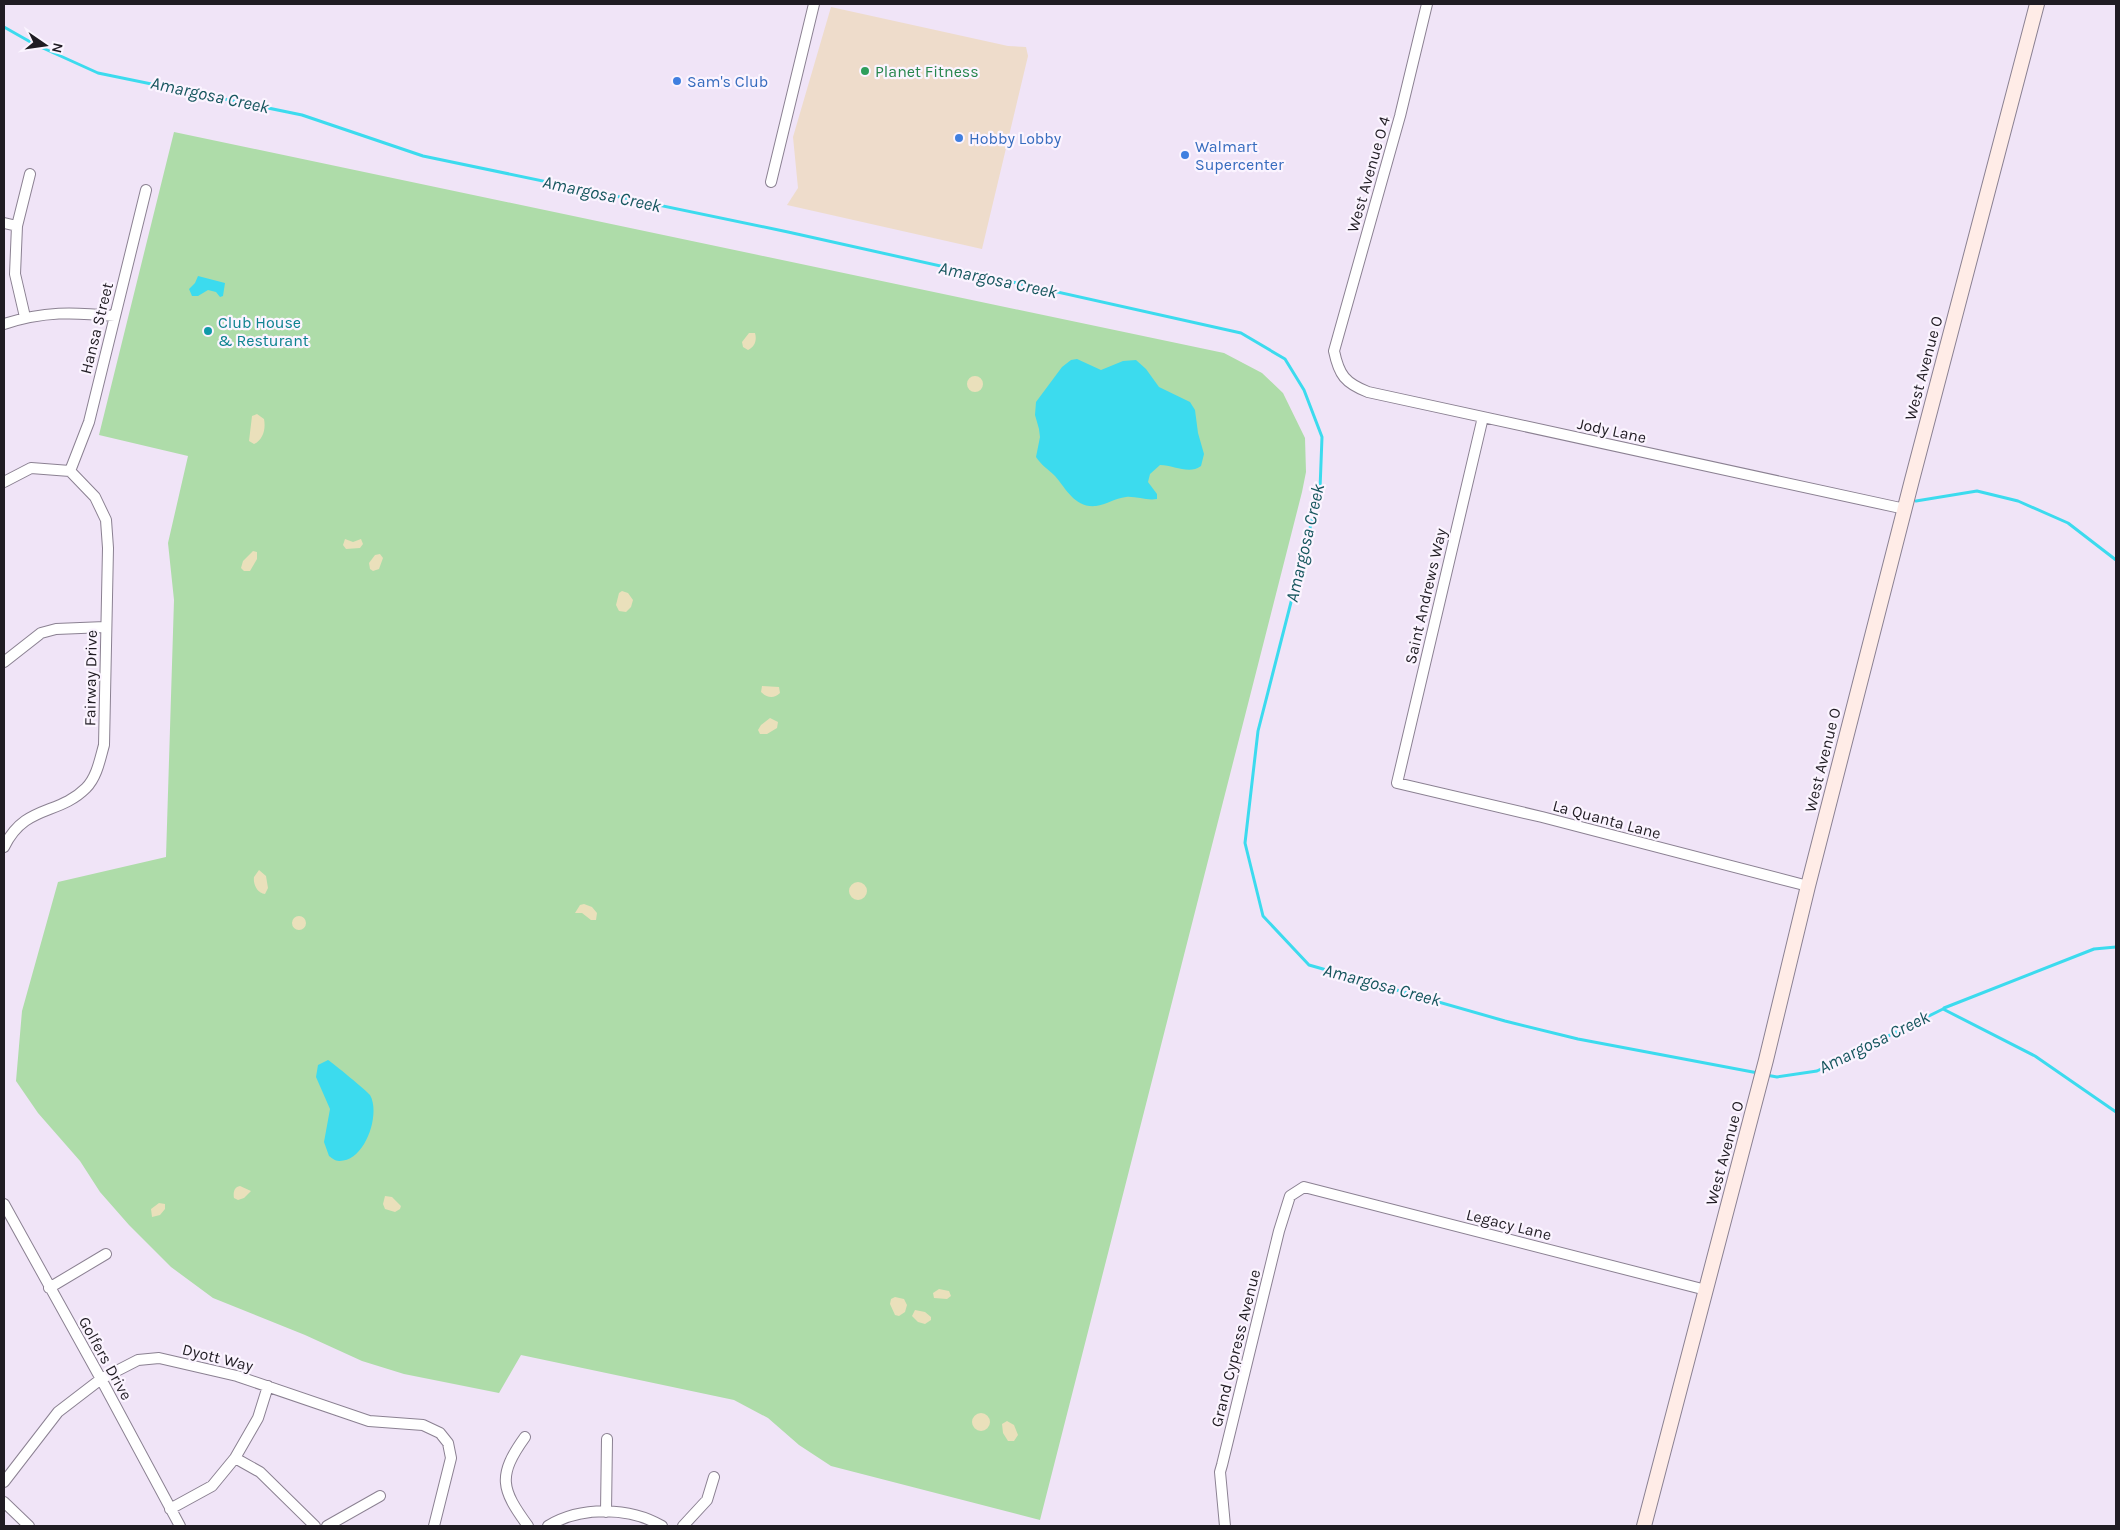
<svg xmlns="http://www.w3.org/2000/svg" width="2120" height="1530" font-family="Karla,sans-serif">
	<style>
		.commercial { fill: #eedccb }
		.green { fill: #aedca9 }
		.sand { fill: #eae0bb }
		.water { fill: #3cdbee }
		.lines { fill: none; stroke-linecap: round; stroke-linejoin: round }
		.stream { stroke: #3cdbee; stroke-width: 3 }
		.street-casing { stroke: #8b8192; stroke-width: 12 }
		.secondary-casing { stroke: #8b8192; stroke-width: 16 }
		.street { stroke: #fff; stroke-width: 10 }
		.secondary { stroke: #ffece7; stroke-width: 14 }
		.leisure-dot { fill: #2e9e5b; stroke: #fbf4ff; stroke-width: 2 }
		.shop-dot { fill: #3f7fe0; stroke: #fbf4ff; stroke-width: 2 }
		.culture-dot { fill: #0f9aa8; stroke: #fbf4ff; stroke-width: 2 }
		.labels { text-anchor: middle; stroke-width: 4.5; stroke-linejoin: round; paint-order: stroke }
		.leisure-label { font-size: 16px; fill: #27864d; stroke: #fbf4ff; text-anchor: start }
		.shop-label { font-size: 16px; fill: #366cbe; stroke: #fbf4ff; text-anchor: start }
		.street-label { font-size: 16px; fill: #201c23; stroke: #fbf4ff }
		.culture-label { font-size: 16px; fill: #0d838f; stroke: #fbf4ff; text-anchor: start }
		.water-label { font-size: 18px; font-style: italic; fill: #16565e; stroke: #fbf4ff }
	</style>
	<rect width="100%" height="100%" fill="#f0e4f7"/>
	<path class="commercial" d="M831,7L1008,46L1026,47L1028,56L982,249L787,205L798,188L793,137Z"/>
	<path class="green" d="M174,132L1224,353L1262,373L1283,393L1305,438L1306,472L1302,492L1040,1520L831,1466L799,1445L768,1418L734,1400L521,1355L499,1393L404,1374L362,1361L305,1335L213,1298L171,1267L129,1225L100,1192L80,1161L38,1113L16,1081L22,1011L58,882L166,857L174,600L168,543L188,456L99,435Z"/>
	<path class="sand" d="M749,333H755C757,340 755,347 748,350L743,347L742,342Z
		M967 384a8 8 0 1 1 16 0a8 8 0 1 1-16 0Z
		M257,414L264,419C266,429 263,440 254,444L249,441L252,416Z
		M345,539L353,542L361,539L363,544L360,548L346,549L343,545Z
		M253,551L257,552V559L250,571H244L241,568L243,561Z
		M380,554L383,558L379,569L373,571L370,569L369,563L375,555Z
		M622,591L628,593L633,600L631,607L626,612L619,611L616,605L619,593Z
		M762,686L779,687L780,693C774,699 767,698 761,692Z
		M770,718L778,722L777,728L767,734H760L758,730L761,725Z
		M259,870L266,876L268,888L265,894C257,893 253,884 254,877Z
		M849 891a9 9 0 1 1 18 0a9 9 0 1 1-18 0Z
		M584,904L592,907L597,913L596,920H591L582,913H575L580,905Z
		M292 923a7 7 0 1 1 14 0a7 7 0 1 1-14 0Z
		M240,1186L251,1191L244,1198L238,1200L234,1198C233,1193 234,1187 240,1186Z
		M385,1196L392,1197L401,1206L400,1209L395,1212L385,1209L383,1204Z
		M159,1203L165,1204V1209L160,1215L152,1217L151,1209Z
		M939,1289L949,1291L951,1296L947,1299L934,1298L933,1293Z
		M895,1297L904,1299L907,1305L905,1312L899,1316L895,1315L890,1304L891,1299Z
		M915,1310L925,1312L931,1317V1320L925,1324L918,1322L912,1316Z
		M972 1422a9 9 0 1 1 18 0a9 9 0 1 1-18 0Z
		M1007,1421L1014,1425L1018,1435L1014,1441H1008L1003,1433L1002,1424Z"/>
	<path class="water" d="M198,276L225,283L223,296L220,297L216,292L208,290L198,296H192L189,289L195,283Z
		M1077,359L1101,370L1123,361L1136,360L1146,369L1159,387L1190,402L1195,410L1198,433L1204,454L1201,466C1189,475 1174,465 1160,465L1150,474L1148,482L1157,494V499C1147,501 1136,496 1126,497C1115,498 1106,505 1096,506C1075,508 1067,490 1055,476C1048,469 1041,465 1036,457L1040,437L1039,429L1035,415L1036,402L1062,367L1071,360Z
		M328,1060C333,1063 367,1091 370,1095C381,1114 365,1162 339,1161C335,1161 332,1158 329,1156L324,1142L330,1109L316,1077L318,1065Z"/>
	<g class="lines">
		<path class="stream" d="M4,27L34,44L98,73L302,115L423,156L788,232L1241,333L1285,359L1304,390L1322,437L1320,489L1258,731L1245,843L1263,916L1309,965L1505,1021L1578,1039L1758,1073
			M1916,501L1977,491L2018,501L2068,523L2116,560
			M1944,1008L2094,949L2116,947
			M1766,1075L1777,1077L1817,1071L1943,1009L2035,1056L2116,1112"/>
		<defs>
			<path id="street" d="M1427,4L1400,116L1334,351C1339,375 1345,383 1368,392L1905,509
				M771,182L814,4
				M4,223L17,226
				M25,317L15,274L17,226L30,174
				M4,324C44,311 73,312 115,316
				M1483,417L1397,783L1542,817L1808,886
				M70,471L89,422L146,190
				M4,482L31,468L70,471
				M4,662L41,633L56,629L105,627
				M4,847C25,804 58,816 86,788C97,777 100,759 104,745L108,548L106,520L95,497L70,471
				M4,1204L101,1379L180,1526
				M49,1288L106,1254
				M525,1437C497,1476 501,1489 528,1526
				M235,1458L260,1472L315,1526
				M4,1482L58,1412L101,1379L138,1360L159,1358L237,1376L369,1421L423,1425L440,1433L448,1443L451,1458L434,1526
				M4,1502L29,1526
				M170,1509L212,1486L235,1458L258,1418L268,1386
				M606,1512L607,1439
				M327,1526L380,1496
				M548,1526C581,1506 630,1507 662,1526
				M683,1526L707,1500L714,1477
				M1225,1526L1220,1472L1222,1465L1279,1231L1290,1196L1304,1187L1706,1290"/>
			<path id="secondary" d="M1644,1526L1766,1060L1808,886L1912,480L2037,4"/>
		</defs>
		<use href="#street" class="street-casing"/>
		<use href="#secondary" class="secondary-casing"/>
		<use href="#street" class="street"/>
		<use href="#secondary" class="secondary"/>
	</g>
	<circle class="leisure-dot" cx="865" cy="71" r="5"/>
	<g class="shop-dot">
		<circle cx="677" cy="81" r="5"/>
		<circle cx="959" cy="138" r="5"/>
		<circle cx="1185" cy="155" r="5"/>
	</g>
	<circle class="culture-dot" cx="208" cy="331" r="5"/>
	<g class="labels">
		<g class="leisure-label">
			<text x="875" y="77">Planet Fitness</text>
		</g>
		<g class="shop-label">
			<text x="687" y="87">Sam's Club</text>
			<text x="969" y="144">Hobby Lobby</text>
			<text x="1195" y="152">Walmart<tspan x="1195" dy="18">Supercenter</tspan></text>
		</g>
		<g class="street-label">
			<text transform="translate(1368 174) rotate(-74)" y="6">West Avenue O 4</text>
			<text transform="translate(96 328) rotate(-76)" y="6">Hansa Street</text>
			<text transform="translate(1923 368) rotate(-75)" y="6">West Avenue O</text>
			<text transform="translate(1612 430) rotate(12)" y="6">Jody Lane</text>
			<text transform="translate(1425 596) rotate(-77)" y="6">Saint Andrews Way</text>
			<text transform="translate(90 678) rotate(-89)" y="6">Fairway Drive</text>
			<text transform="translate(1822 760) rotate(-76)" y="6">West Avenue O</text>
			<text transform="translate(1607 819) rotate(15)" y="6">La Quanta Lane</text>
			<text transform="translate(1724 1153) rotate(-75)" y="6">West Avenue O</text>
			<text transform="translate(1509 1224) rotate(14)" y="6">Legacy Lane</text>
			<text transform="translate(1235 1348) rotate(-76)" y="6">Grand Cypress Avenue</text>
			<text transform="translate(218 1357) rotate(14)" y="6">Dyott Way</text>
			<text transform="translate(106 1358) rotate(61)" y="6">Golfers Drive</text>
		</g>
		<g class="culture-label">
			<text x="218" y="328">Club House<tspan x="218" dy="18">&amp; Resturant</tspan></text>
		</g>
		<g class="water-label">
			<text transform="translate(210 95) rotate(12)" y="6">Amargosa Creek</text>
			<text transform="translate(602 194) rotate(12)" y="6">Amargosa Creek</text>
			<text transform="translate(998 280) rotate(12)" y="6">Amargosa Creek</text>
			<text transform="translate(1305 543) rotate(-77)" y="6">Amargosa Creek</text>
			<text transform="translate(1382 985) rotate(15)" y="6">Amargosa Creek</text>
			<text transform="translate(1874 1042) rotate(-26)" y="6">Amargosa Creek</text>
		</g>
	</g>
	<rect width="2120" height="1530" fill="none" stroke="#201c23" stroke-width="10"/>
	<g transform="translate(45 45) rotate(103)" stroke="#fbf4ff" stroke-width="4" paint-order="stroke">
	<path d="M0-4L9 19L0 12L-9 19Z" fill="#201c23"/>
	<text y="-8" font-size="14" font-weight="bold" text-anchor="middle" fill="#201c23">N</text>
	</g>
</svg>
